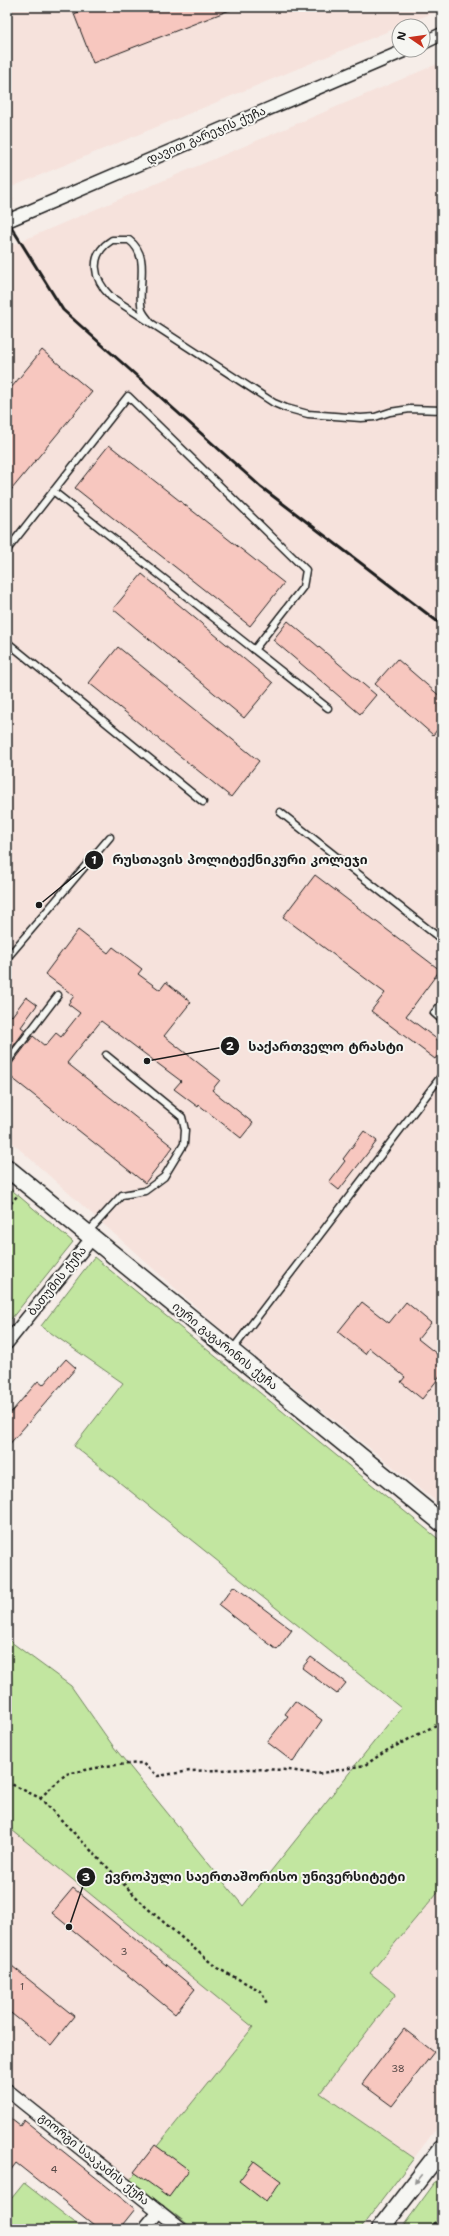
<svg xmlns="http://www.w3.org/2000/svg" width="449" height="2236" font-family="'Shantell Sans','Noto Sans Georgian',sans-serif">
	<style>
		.built { fill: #f6e2dc }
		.green { fill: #c2e6a0; stroke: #6f815e }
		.building { fill: #f7c7bf; stroke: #1c1c1c }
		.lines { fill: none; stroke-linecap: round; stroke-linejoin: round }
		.lane-casing { stroke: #1c1c1c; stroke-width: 9 }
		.street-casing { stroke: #1c1c1c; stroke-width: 15 }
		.secondary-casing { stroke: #1c1c1c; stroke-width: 20 }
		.path { stroke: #1c1c1c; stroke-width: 2.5; stroke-dasharray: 3 3; stroke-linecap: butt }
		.lane { stroke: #f6f6f2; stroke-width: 6 }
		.street { stroke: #f6f6f2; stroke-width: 12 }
		.secondary { stroke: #f6f6f2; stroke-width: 17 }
		.rail { stroke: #1c1c1c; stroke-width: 3 }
		.oneway { fill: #949492 }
		.labels { text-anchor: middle; stroke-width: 4; stroke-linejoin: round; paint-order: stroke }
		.number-label { font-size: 10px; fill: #534745 }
		.street-label { font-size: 12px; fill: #1c1c1c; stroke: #f6f6f2 }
		.leader { fill: none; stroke: #1c1c1c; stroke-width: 1.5 }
		.callout-dot { fill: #1c1c1c; stroke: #f6f6f2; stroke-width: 1.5 }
		.mark-label { font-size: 12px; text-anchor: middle; font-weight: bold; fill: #fff }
		.callout-label { font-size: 13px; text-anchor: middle; font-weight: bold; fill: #1c1c1c; stroke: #f6f6f2; stroke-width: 4; stroke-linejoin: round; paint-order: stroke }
	</style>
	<rect width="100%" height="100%" fill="#f6ede8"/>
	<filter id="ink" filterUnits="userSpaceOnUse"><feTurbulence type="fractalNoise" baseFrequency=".025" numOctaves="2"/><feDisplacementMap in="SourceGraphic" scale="8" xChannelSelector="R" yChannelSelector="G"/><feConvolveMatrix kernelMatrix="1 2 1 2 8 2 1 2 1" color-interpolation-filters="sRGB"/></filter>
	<g filter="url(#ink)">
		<path class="built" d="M7,7H442V9L9,188L14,200L7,203Z
			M442,62V1506L223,1331L7,1138V247Z
			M7,1826L254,2027L130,2180L7,2080Z
			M442,1887V2121L414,2158L320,2093L396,1994L370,1973Z"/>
		<path class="green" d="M7,1186L73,1242L7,1324Z
			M94,1257L442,1542V1887L370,1973L396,1994L320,2093L414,2158L360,2229H194L130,2180L253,2027L7,1826V1639L71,1686L113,1746L243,1906L401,1708L74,1446L123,1383L41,1326Z
			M442,2173V2229H401Z
			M24,2183L83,2229H7V2204Z"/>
		<path class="building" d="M91,7H235V8L93,63L74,14Z
			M42,350L92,392L7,495V393Z
			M109,445L284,583L250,626L75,488Z
			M142,574L273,683L244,718L113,609Z
			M288,621L376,695L360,714L273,640Z
			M118,647L259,761L231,797L89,683Z
			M397,659L442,698V724L433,735L375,684Z
			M315,875L440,970L406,1016L442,1043V1049L435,1059L371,1011L385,993L283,917Z
			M78,930L108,953L113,947L142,969L138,974L160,990L166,982L191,1002L164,1036L220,1080L212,1090L253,1123L241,1138L199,1105L198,1107L174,1089L181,1081L101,1021L67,1063L173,1147L145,1183L7,1074V1066L11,1065L33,1036L45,1046L56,1033L61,1037L80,1013L68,1004L74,996L45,974Z
			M26,997L37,1005L21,1027L25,1030L7,1055V1012L12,1016Z
			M364,1131L377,1141L339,1190L329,1182L345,1161L343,1159Z
			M362,1302L389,1323L406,1302L431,1323L418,1339L442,1358V1374L422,1399L401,1382L405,1377L369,1348L365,1354L338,1332Z
			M66,1359L76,1368L7,1447V1417L38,1381L43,1385Z
			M234,1586L292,1630L277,1650L219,1605Z
			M311,1657L346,1683L337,1694L302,1668Z
			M295,1701L322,1720L293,1762L267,1742L288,1716L285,1714Z
			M73,1888L195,1989L175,2014L52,1913Z
			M7,1962L74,2016L51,2045L7,2010Z
			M404,2029L434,2052L392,2106L362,2084Z
			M7,2116L20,2126L24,2120L135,2209L119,2229H99L16,2163L7,2175Z
			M155,2145L189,2170L169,2197L134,2172Z
			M254,2161L281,2181L266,2202L239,2181Z"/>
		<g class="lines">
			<defs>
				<path id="lane" d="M151,323C148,319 144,315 142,310C136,287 152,257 129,240H112C88,255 93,279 111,297L274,403L286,408L308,414L361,418L375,417L390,412L410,409L442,410
					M53,491L328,708
					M7,550L128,396L306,570L303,587L254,650
					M7,642L203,802
					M280,812L442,940
					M7,958L110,837
					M442,1003L434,1013L442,1020
					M7,1062L58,995
					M88,1232L122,1195L145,1191L164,1177L184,1144L185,1130L182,1117L106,1055
					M232,1350L442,1075"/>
				<path id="street" d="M423,43L442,34
					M7,221L406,50
					M7,1343L92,1238
					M7,2090L181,2229
					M144,2229L159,2211"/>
				<path id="secondary" d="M7,1168L442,1523
					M380,2229L442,2149"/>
			</defs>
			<use href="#lane" class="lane-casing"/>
			<use href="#street" class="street-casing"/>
			<use href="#secondary" class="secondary-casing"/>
			<path class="path" d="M7,1208L17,1196
				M7,1782L40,1798L146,1907L217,1968L261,1991L267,2004
				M40,1798L66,1774L106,1766L142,1763L158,1776L190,1771L250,1769L289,1770L317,1774L365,1765L386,1751L442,1722
				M430,2229L442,2214"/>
			<use href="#lane" class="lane"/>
			<use href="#street" class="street"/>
			<use href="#secondary" class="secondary"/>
			<path class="rail" d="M7,220L63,310L261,487L442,625"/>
		</g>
		<defs><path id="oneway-solid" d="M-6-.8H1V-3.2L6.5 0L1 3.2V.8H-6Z"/></defs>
		<use class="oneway" href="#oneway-solid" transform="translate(418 2179) rotate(128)"/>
	</g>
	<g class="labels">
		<g class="number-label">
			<text x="124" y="1955">3</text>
			<text x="22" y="1990">1</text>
			<text x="398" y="2072">38</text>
			<text x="54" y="2173">4</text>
		</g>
		<g class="street-label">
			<text transform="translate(206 135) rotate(-23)" y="4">დავით გარეჯის ქუჩა</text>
			<text transform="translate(57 1281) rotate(-51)" y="4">ბათუმის ქუჩა</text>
			<text transform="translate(225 1346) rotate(39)" y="4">იური გაგარინის ქუჩა</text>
			<text transform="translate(94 2159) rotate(39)" y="4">გიორგი სააკაძის ქუჩა</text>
		</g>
	</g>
	<path class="leader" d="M39 905L94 860M147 1061L230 1046M69 1927L86 1877"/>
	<g class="callout-dot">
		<circle cx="39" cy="905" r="4"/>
		<circle cx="147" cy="1061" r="4"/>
		<circle cx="69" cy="1927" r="4"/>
		<circle cx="94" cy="860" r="10"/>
		<circle cx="230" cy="1046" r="10"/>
		<circle cx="86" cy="1877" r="10"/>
	</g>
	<g class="mark-label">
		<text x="94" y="864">1</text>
		<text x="230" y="1050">2</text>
		<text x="86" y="1881">3</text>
	</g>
	<g class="callout-label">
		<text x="240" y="864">რუსთავის პოლიტექნიკური კოლეჯი</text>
		<text x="326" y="1051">საქართველო ტრასტი</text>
		<text x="255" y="1881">ევროპული საერთაშორისო უნივერსიტეტი</text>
	</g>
	<rect width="449" height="2236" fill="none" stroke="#f6f6f2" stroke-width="24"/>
	<rect x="12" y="12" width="425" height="2212" fill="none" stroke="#1c1c1c" stroke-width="1.5" filter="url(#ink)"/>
	<g transform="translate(411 38) rotate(283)"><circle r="19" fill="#f6f6f2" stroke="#9f9f9c"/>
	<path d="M0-3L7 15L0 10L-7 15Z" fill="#c8321e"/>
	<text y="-6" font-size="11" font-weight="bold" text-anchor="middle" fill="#1c1c1c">N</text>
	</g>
</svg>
